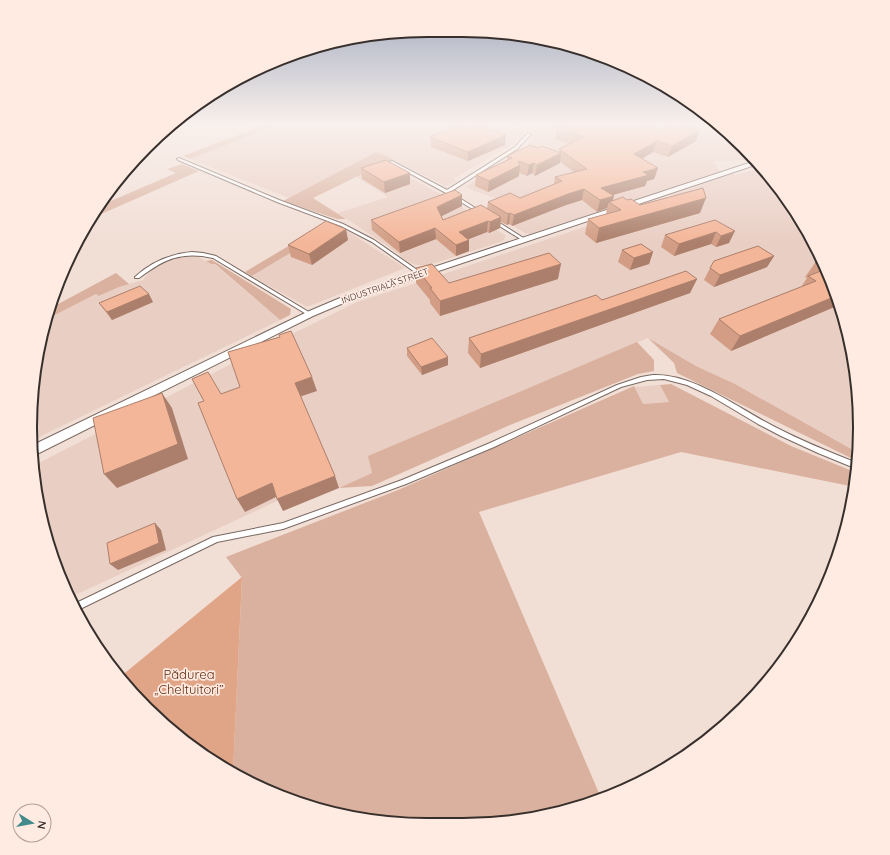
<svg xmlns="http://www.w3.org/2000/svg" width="890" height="855" viewBox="0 0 890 855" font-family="Quicksand,sans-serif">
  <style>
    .built { fill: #e9cec3 }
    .green { fill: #dab19e }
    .forest { fill: #e0a487 }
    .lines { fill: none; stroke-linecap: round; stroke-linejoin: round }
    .service-casing { stroke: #796861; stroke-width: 2 }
    .minor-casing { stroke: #796861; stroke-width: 2 }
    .service { fill: #fff; fill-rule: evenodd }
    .minor { fill: #fff; fill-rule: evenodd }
    .wall { fill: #d29d84 }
    .shaded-wall { fill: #ab7f6b }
    .building { fill: #f4b699; stroke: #ab7f6b }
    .labels { text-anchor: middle; stroke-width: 3.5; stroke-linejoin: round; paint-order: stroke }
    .far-street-label { font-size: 9px; fill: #372f2c; stroke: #ffebe2 }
    .near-park-label { font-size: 13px; fill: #5f2909; stroke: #ffebe2 }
    .rim { fill: none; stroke: #372f2c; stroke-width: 2 }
  </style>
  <rect width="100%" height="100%" fill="#f1ded5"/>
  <g class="built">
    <path d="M282,123h223l17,8 3,3 -15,12 -57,33 4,2 -11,5 -70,-34 -87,46 -99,-39z"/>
    <path d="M513,123h204l7,6 23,23v4l3,4 -37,1 7,10 -189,63 -6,-1 -35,-21 17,-10 -38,-13 -2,-3 60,-40 8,-15 -8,-1z"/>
    <path d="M384,164l62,33 60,39 -3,5 -74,24h-13l-8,-3 -19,-15 -51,-34 50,-16 -32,-20z"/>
    <path d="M762,168l16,17 41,66 27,73 13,77 -1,51 -123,-68 -39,-18 -48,-28 -279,118 3,17 -33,15 -56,23 -4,-11 -208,97 -27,-66 -11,-65 200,-103 124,-61 75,-24 238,-80 1,-3 61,-21 3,1z"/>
    <path d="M335,226h4l66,42 -98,39 -55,-31z"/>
    <path d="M197,256l14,8h3l66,56 -243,118 -5,-9 1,-54 14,-56 49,-25 4,2 19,-9 24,-7 8,-10 11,-7 17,-6z"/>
    <path d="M660,385l9,17 -26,2 -9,-17z"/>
  </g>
  <g class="green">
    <path d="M270,123h12l-92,36 -7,-3z"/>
    <path d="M376,152l17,7 -80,39 33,21h-9l-54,-18z"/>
    <path d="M182,164l17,7 -109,48 9,-13 77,-33 -9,-4z"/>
    <path d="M327,223l8,3 -83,50 -7,-4z"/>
    <path d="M212,260l79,49 -1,6 -10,5 -65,-56h-4l-5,-3z"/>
    <path d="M116,273l13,11 -10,3 -20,9 -3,-2 -49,25 2,-10z"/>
    <path d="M648,338l48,28 39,18 122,68v9l-180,-88 -3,-10z"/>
    <path d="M637,342l17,18v11l-16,3 -128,51 -138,61 -33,2 33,-15 -4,-17z"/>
    <path d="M671,384l120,62 66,27 -2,14 -174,-35 -202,60 122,286 -35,13 -77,13h-88l-77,-13 -73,-27 -18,-12 9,-194 -16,-21 172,-67 236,-104 9,18 26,-2 -9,-17z"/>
  </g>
  <path class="forest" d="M242,577l-9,195 -48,-29 -56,-54 -9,-12z"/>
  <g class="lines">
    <defs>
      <g id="service">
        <path d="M528,133l3,1 -14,15 -67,43 30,19v2h-1l-33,-20 -57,-31 3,-1 55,29 68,-43z"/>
        <path d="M179,158l100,42 64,24 31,16 49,34v1h-4l-47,-33 -31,-16 -64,-24 -99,-42 -1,-1z"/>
        <path d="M493,220h2l30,19 -3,1 -29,-18z"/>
        <path d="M192,252l11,1 13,3 96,58v1h-4l-95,-57c-32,-7 -49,1 -74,20h-4v-1c16,-15 36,-23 57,-25z"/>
        <path d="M653,375c40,-2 85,33 120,51 27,14 56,26 84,37v6l-39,-16 -37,-17 -23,-12 -47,-28 -24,-11 -23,-6 -17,1 -26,7 -127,60 -88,37 -123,45 -66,13 -139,68h-1l-3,-6 139,-67 70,-14 119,-43 88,-37 127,-58 24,-8z"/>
      </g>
      <path id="minor" d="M755,161l3,3 -412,138 -33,14 -282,141v-11l276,-134 33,-14z"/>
    </defs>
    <use href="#service" class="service-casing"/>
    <use href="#minor" class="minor-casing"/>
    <use href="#service" class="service"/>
    <use href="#minor" class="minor"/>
  </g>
  <g class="wall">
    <path d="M557,128l139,13 -28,16 -15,-5 -11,7 16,9 -4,11 -7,2 -2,5 -32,9 -1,6 15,-1 13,5 60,8 -104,30 -11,-9 3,-15 18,-5 1,-6 -10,4 -15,-12 -16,5 -54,21 -3,-2 -2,1 -6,-3 -1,6 -11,5 -2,-1 -19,7 1,12 -13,5 -20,-17 -36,14 -28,-23 -1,-10 91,-14 -21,10 2,4 44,-11 1,-7 32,-4 34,-14 1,-7 19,-5 -14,-10v1l-25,13 -3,-3 -5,3 -8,-3v3l-31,16 -13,-6 1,-11 31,-15v-4l30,-8 22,4v-3l11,-5 -15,-5z"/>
    <path d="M430,137l75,8 -37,16 -37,-14z"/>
    <path d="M361,168l49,16 -25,9 -23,-14z"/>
    <path d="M767,174l11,11 13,21h-5l-10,-13 2,-4 -12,-12z"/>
    <path d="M715,220l14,23 -13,4 -5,-3 -37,12 -13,-9 4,-12z"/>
    <path d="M348,240l-36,25 -21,-8 -3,-12z"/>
    <path d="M622,250l31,2 -4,12 -19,6 -12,-8z"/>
    <path d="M774,256l-7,11 -53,20 -10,-7 6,-12z"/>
    <path d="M821,258l18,47 -108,46 -21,-17 9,-15 82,-32 6,-9 -2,-1 10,-14z"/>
    <path d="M416,268l33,15 109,-4 -118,37 -10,-13v-3l-14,-17z"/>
    <path d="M697,279l-7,14 -210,75 -12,-15 1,-15 133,-38z"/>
    <path d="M153,302l-41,18 -7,-9 -6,-8z"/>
    <path d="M407,348l41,17 -26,10 -15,-19z"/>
  </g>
  <g class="shaded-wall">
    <path d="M700,130l-4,11 -28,16 4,-11z"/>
    <path d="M506,135l-1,10 -37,16v-9z"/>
    <path d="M657,141l-4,11 -22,13 3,-11z"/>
    <path d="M561,153l-1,10 -25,13 2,-11z"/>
    <path d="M534,163l-2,10 -5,3 2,-11z"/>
    <path d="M520,165l-1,11 -31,16 1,-11z"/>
    <path d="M658,168l-4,11 -7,2 -2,5 -47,13 3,-11 42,-16z"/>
    <path d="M410,173v11l-25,9 -1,-11z"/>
    <path d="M584,189l-2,11 -16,5 -54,21 2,-11 54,-21z"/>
    <path d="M462,195v11l-24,12 -1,-11z"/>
    <path d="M614,196l-2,8 -3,-2 -2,6 -10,4 3,-12z"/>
    <path d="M706,198l-6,15 -104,30 3,-15z"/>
    <path d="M510,213l-1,11 -2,1 1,-11z"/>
    <path d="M501,217l-1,11 -11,5 1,-11z"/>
    <path d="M488,221l-1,11 -28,11v-11z"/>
    <path d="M435,228l1,11 -36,14 -1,-11z"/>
    <path d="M346,229l2,11 -36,25 -3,-11z"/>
    <path d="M735,231l-6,12 -13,4 5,-11z"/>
    <path d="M716,232l-5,12 -37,12 5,-12z"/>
    <path d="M469,240v11l-13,5v-11z"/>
    <path d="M653,252l-4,12 -19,6 4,-12z"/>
    <path d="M774,256l-7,11 -53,20 6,-12z"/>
    <path d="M561,264l-3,15 -118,37v-15z"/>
    <path d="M697,279l-7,14 -210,75 1,-14z"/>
    <path d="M149,294l4,8 -41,18 -5,-8z"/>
    <path d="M836,296l3,9 -108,46 9,-15z"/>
    <path d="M448,357v8l-26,10 -1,-8z"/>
    <path d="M312,377l5,14 -18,6 -4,-14z"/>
    <path d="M162,393l10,15 16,51 -71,29 -13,-14z"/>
    <path d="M335,476l4,12 -56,23 -6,-12z"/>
    <path d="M272,483l6,13 -33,16 -8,-13z"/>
    <path d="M155,523l6,7 5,20 -48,20 -8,-6z"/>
  </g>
  <g class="building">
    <path d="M464,123h8l34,12 -38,17 -38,-15z"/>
    <path d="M568,123h72l22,7 13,-7 25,7 -28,16 -15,-5 -23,13 24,14 -15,4 6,3 -48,13 13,8 -14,4 -16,-11 -16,5 -54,21 -4,-2 -2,1 -20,-12 22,-9 10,5 42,-17 -7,-4 32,-8 -28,-20 25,-12 -27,-9z"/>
    <path d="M530,145l7,3 5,-2 19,7 -24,12 -3,-2 -5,2 -11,-4 2,4 -31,16 -13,-6 36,-17 -5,-2z"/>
    <path d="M386,160l24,13 -26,9 -23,-14z"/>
    <path d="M703,188l3,10 -107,30 -11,-9 33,-9 -12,-8 14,-5 4,3 4,-1 9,6z"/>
    <path d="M455,190l7,5 -25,12 6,13 38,-15 20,12 -11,5 -2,-1 -29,11 10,8 -13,5 -21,-17 -36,14 -28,-22z"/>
    <path d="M715,220l20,11 -14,5 -5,-4 -37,12 -14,-9z"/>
    <path d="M326,221l20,8 -37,25 -21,-9z"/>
    <path d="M641,244l12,8 -19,6 -12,-8z"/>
    <path d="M758,246l16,10 -54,19 -10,-7 4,-7z"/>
    <path d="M549,253l12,11 -121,37 -10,-13h2l-16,-20 16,-4 17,19z"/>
    <path d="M821,258l4,9 -10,-4z"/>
    <path d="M826,269l10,27 -96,40 -21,-17 97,-38 -8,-5z"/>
    <path d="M686,271l11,8 -216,75 -12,-16 127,-43 6,5z"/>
    <path d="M140,286l9,8 -42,18 -8,-9z"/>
    <path d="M291,331l21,46 -17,6 40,93 -58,23 -5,-16 -35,16 -39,-96 6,-2 -12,-22 16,-7 13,22 19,-7 -12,-35 52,-15 -1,-2z"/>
    <path d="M432,338l16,19 -27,10 -14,-19z"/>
    <path d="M162,393l16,51 -74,30 -11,-56z"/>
    <path d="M155,523l4,20 -49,21 -3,-21z"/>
  </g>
  <linearGradient id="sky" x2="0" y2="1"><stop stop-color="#a1aabe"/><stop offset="0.51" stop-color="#f9f0ec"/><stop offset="1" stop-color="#f9f0ec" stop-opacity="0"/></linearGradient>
  <rect width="890" height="243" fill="url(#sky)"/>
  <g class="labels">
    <g class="far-street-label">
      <text transform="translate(385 286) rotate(-19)" y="3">INDUSTRIALĂ STREET</text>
    </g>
    <g class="near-park-label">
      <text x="189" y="679">Pădurea<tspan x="189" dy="15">„Cheltuitori”</tspan></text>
    </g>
  </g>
  <path d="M0 0H890V855H0ZM427 37H463A390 390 0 0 1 853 427V428A390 390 0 0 1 463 818H427A390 390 0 0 1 37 428V427A390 390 0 0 1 427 37Z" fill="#ffebe2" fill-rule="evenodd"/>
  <path class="rim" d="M427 37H463A390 390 0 0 1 853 427V428A390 390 0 0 1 463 818H427A390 390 0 0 1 37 428V427A390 390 0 0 1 427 37Z"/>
  <g transform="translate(32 823) rotate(101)"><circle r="19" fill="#ffebe2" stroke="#afa099"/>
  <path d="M0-3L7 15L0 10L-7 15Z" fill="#428a8b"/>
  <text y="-6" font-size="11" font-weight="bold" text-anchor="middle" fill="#372f2c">N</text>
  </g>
</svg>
